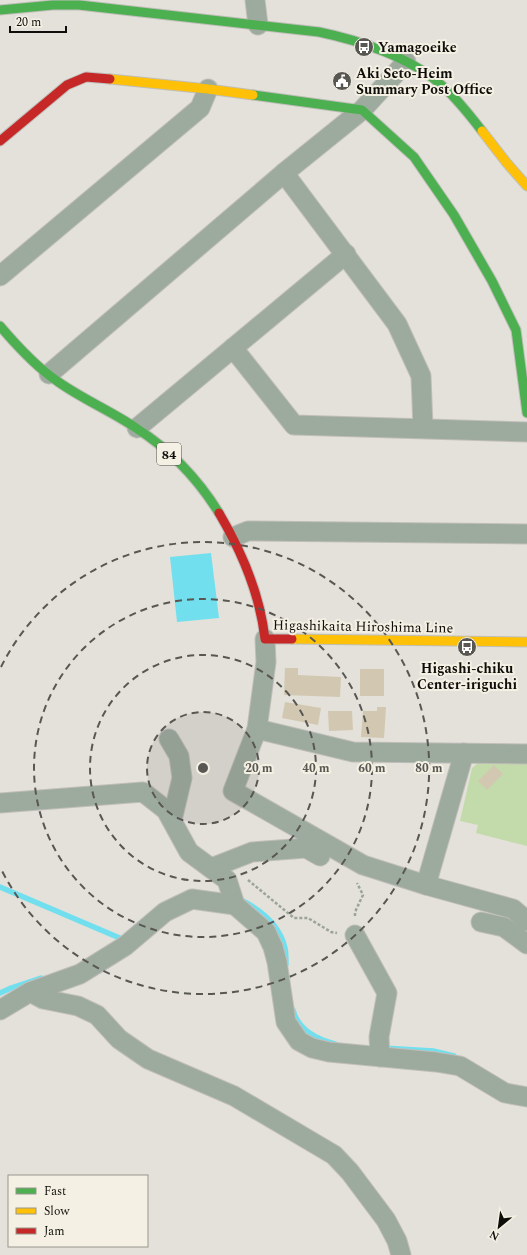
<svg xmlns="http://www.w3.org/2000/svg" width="527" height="1255" viewBox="0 0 527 1255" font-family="Spectral,serif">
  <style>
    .green { fill: #c3dbaa }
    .water { fill: #72dfee }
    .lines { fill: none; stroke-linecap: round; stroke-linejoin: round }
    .stream { stroke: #72dfee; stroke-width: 5.5 }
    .building { fill: #d2c7b1 }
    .street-casing { stroke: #c0beb9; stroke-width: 21 }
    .fast-casing { stroke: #c0beb9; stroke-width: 11 }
    .slow-casing { stroke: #c0beb9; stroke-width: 11 }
    .jam-casing { stroke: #c0beb9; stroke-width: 11 }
    .path { stroke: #9ca49a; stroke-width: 2.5; stroke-dasharray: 3 2; stroke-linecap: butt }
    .street { stroke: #9daa9e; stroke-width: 19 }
    .fast { stroke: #4caf50; stroke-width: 9 }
    .slow { stroke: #ffc107; stroke-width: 9 }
    .jam { stroke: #c62828; stroke-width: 9 }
    .ring { fill: none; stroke: #595752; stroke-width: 2; stroke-dasharray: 7 5 }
    .labels { text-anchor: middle; stroke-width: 4; stroke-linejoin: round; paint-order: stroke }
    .shield { fill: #f4f1e4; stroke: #54514b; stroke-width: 1 }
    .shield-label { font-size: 13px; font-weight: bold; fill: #0f0d09 }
    .poi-label { font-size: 14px; font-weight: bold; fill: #0f0d09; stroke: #f4f1e4; text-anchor: start }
    .street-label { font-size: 14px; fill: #0f0d09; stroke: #f4f1e4 }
    .centre { fill: #595752; stroke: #f4f1e4; stroke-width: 2 }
    .ring-label { font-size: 12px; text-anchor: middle; font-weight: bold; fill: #595752; stroke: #f4f1e4; stroke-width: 4; stroke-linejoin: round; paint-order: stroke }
  </style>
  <rect width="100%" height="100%" fill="#e3e1da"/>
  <path class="green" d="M478,763l49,1v82l-51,-13 2,-8 -18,-4 12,-53z"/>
  <path class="water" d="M211,553l8,65 -42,4 -7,-65z"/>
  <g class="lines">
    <g class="stream">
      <path d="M0,887l122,52"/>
      <path d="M243,901c19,10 37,25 42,47 1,5 1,11 1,16"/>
      <path d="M0,993l11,-5 30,-10"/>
      <path d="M293,1010c5,20 23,29 42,34"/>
      <path d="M383,1048l50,3 21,5"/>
    </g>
  </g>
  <g class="building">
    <path d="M285,668h13v7l43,2 -1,20 -56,-2z"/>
    <rect x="360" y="669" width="24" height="27"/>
    <path d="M285,702l36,6 -3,17 -36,-7z"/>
    <path d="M377,707h9l-2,31 -23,-1 2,-26h14z"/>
    <path d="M328,711h24l1,19 -24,1z"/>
    <path d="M494,765l9,9 -16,16 -9,-9z"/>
  </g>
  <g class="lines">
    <defs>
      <g id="street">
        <path d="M255,0l3,25"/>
        <path d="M284,173l113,151 24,52 2,52"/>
        <path d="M0,276l200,-168 8,-19"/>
        <path d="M233,348l61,77 233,7"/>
        <path d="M49,374l235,-201 78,-63 44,-48"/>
        <path d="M137,428l209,-174"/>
        <path d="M233,537l15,-6 279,3"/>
        <path d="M265,639l1,23 -9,67 -24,62 130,74 63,20 87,24 14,12"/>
        <path d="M257,729l96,23 174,2"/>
        <path d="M169,739l10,17 3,22 -10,42"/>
        <path d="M0,803l143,-11 23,18 23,42 38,28 8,25 31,27 7,15 4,15 9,60 13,19 13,7 17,4 107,10 24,4 45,27 22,4"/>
        <path d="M211,868l41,-16 54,-4 14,8"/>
        <path d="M426,885l38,-132"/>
        <path d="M481,922l23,5 23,17"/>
        <path d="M355,935l32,58 -8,44 1,20"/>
        <path d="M30,992l13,7 35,7 19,9 22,24 29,20 86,37 100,59 16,17 36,48 11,21 4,14"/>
        <path d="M0,1010l30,-18 50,-18 45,-28 40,-34 27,-13 43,6"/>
      </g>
      <g id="fast">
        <path d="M0,10l53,-5h26l240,27c39,8 90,25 120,51 16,13 30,31 43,48"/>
        <path d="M253,95l109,15 52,47 40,58 38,66 24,49 11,83"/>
        <path d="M0,326c17,20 35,40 57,55 25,18 54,30 79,47 33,21 62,51 83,85"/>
      </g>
      <g id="slow">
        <path d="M110,79l98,10 45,6"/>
        <path d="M482,131l24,31 21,24"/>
        <path d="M292,639l235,3"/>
      </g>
      <g id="jam">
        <path d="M0,141l67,-56 19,-8 24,2"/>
        <path d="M219,513c23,39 41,81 46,126h27"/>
      </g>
    </defs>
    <use href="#street" class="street-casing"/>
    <use href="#fast" class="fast-casing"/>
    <use href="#slow" class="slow-casing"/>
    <use href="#jam" class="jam-casing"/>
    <g class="path">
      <path d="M248,880l46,38h14l23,14 6,1"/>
      <path d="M355,916v-4l8,-17 -6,-12"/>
    </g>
    <use href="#street" class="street"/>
    <use href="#fast" class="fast"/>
    <use href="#slow" class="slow"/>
    <use href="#jam" class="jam"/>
  </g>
  <circle cx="203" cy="768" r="56" fill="#595752" fill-opacity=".12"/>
  <g class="ring">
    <circle cx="203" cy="768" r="56"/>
    <circle cx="203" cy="768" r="113"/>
    <circle cx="203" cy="768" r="169"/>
    <path d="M1 667A226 226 0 1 1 1 869"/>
  </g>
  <defs>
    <symbol id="bus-disc" viewBox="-11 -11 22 22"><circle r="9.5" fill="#595752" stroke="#f4f1e4"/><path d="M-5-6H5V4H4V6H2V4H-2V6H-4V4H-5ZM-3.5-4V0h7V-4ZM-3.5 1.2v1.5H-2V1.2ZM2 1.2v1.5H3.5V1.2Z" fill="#fff"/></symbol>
    <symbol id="civic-disc" viewBox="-11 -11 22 22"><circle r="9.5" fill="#595752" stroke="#f4f1e4"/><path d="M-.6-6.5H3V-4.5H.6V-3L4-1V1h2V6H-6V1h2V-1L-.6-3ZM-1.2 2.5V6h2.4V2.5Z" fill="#fff"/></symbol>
  </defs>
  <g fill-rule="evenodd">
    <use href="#bus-disc" x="353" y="36" width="22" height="22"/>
    <use href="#civic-disc" x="331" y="70" width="22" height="22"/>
    <use href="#bus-disc" x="456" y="636" width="22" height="22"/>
  </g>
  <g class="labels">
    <rect class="shield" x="157" y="443" width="24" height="22" rx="3"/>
    <g class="shield-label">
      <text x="169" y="459">84</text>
    </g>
    <g class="poi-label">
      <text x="378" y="52">Yamagoeike</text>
      <text x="356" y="78">Aki Seto-Heim<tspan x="356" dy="16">Summary Post Office</tspan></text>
      <text x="467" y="673" text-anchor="middle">Higashi-chiku<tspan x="467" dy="16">Center-iriguchi</tspan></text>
    </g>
    <g class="street-label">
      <text transform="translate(363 626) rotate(1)" y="5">Higashikaita Hiroshima Line</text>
    </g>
  </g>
  <circle cx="203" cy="768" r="6" class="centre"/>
  <g class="ring-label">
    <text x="259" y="772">20 m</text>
    <text x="316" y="772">40 m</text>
    <text x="372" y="772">60 m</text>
    <text x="429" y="772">80 m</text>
  </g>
  <rect x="8" y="1175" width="140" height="72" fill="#f4f1e4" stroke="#98968c"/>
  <rect x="16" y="1188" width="20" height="6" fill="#4caf50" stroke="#98968c"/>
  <text x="44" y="1195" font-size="12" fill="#0f0d09">Fast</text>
  <rect x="16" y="1208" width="20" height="6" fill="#ffc107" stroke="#98968c"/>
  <text x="44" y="1215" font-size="12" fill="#0f0d09">Slow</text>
  <rect x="16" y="1228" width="20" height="6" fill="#c62828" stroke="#98968c"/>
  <text x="44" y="1235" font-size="12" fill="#0f0d09">Jam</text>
  <g transform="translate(499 1227) rotate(209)" stroke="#f4f1e4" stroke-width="3" paint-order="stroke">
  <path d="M0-3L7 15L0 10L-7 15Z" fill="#0f0d09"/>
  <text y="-6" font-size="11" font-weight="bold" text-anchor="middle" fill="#0f0d09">N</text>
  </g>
  <path d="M10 26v6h56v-6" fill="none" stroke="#0f0d09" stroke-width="2"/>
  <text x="16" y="26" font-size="12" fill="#0f0d09" stroke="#f4f1e4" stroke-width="3" paint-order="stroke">20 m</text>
</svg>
